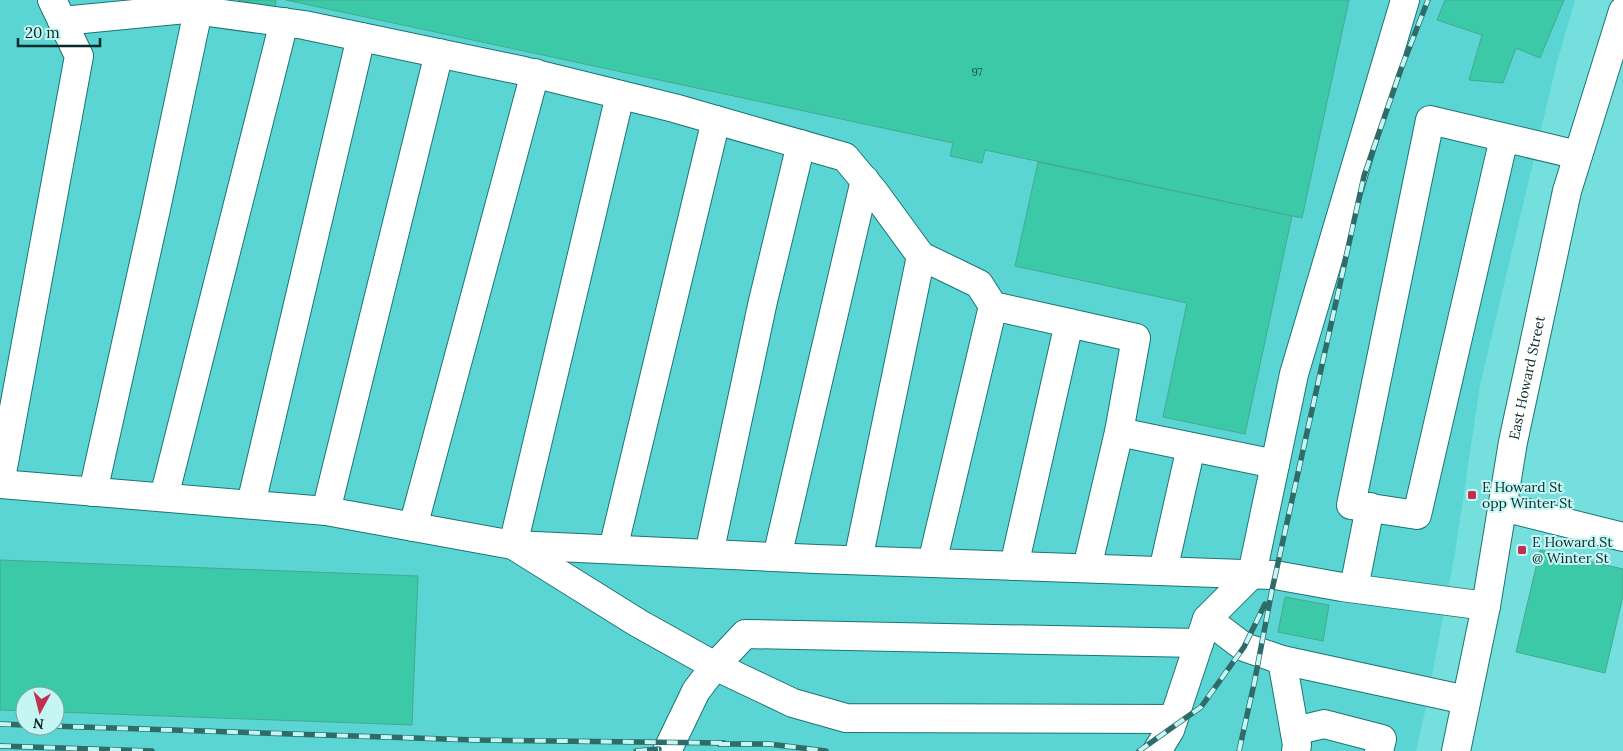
<svg xmlns="http://www.w3.org/2000/svg" width="1623" height="751" viewBox="0 0 1623 751" font-family="Lora,serif">
  <style>
    .built { fill: #5ad5d3; fill-rule: evenodd }
    .building { fill: #3bc9a7; stroke: #47a990 }
    .lines { fill: none; stroke-linecap: round; stroke-linejoin: round }
    .minor-casing { stroke: #1b7573; stroke-width: 30 }
    .major-casing { stroke: #1b7573; stroke-width: 30 }
    .minor { stroke: #fff; stroke-width: 28 }
    .major { stroke: #fff; stroke-width: 28 }
    .rail-casing { stroke: #2e6c6a; stroke-width: 5.5 }
    .rail { stroke: #c5f6f4; stroke-width: 4; stroke-dasharray: 11; stroke-linecap: butt }
    .poi-dot { fill: #c13050; stroke: #c5f6f4; stroke-width: 2 }
    .labels { text-anchor: middle; stroke-width: 4; stroke-linejoin: round; paint-order: stroke }
    .number-label { font-size: 11px; fill: #135249 }
    .street-label { font-size: 14px; fill: #062b2a; stroke: #c5f6f4 }
    .poi-label { font-size: 14px; fill: #062b2a; stroke: #c5f6f4; text-anchor: start }
  </style>
  <rect width="100%" height="100%" fill="#74dfdd"/>
  <path class="built" d="M0,0h1575l-18,62 -77,323 -25,168 -29,154 -10,44h-1416zM25,696h30v30h-30z"/>
  <g class="building">
    <path d="M238,0h38l-1,8z"/>
    <path d="M286,0h1063l-47,218 -317,-68 -3,13 -32,-7 3,-13z"/>
    <path d="M1445,0h119l-24,58 -24,-10 -13,35 -34,-3 13,-45 -45,-15z"/>
    <path d="M1038,162l254,54 -47,218 -82,-17 24,-114 -172,-37z"/>
    <path d="M1540,550l83,19v27l-18,77 -89,-21z"/>
    <path d="M0,560l418,16 -6,149 -357,-13v-16h-30v15l-25,-1z"/>
    <path d="M1285,597l44,8 -6,36 -45,-9z"/>
  </g>
  <g class="lines">
    <defs>
      <g id="minor">
        <path d="M52,0l27,56 -79,428 326,27 187,34 303,14 459,16 67,12 144,19"/>
        <path d="M62,21l124,-12 118,16 220,46 150,37 171,49 30,36 46,63 58,28 14,22 143,32 -17,94 156,32"/>
        <path d="M620,95l-107,450 125,78 77,43 78,37 53,15 327,1"/>
        <path d="M1504,138l-87,377 -66,-10 79,-385 148,35"/>
        <path d="M93,492l63,-283 42,-198"/>
        <path d="M164,497l120,-475"/>
        <path d="M251,504l110,-467"/>
        <path d="M1503,507l120,30"/>
        <path d="M326,511l113,-458"/>
        <path d="M413,527l122,-454"/>
        <path d="M613,549l103,-429"/>
        <path d="M709,554l54,-253 38,-157"/>
        <path d="M777,557l88,-377"/>
        <path d="M858,560l63,-304"/>
        <path d="M932,563l61,-257"/>
        <path d="M1014,566l55,-243"/>
        <path d="M1087,568l32,-136"/>
        <path d="M1163,571l28,-124"/>
        <path d="M1354,588l16,-81"/>
        <path d="M1207,619l37,28 38,13 184,40"/>
        <path d="M1282,660l15,85 -1,6"/>
        <path d="M1295,731l29,-7 58,15 -3,12"/>
        <path d="M667,751l29,-60 19,-25 30,-32 454,9"/>
        <path d="M1157,751l13,-21 37,-111 45,-45 42,-200 111,-374"/>
      </g>
      <g id="major">
        <path id="s1" d="M1456,751l30,-145 27,-164 54,-251 56,-180"/>
      </g>
    </defs>
    <use href="#minor" class="minor-casing"/>
    <use href="#major" class="major-casing"/>
    <use href="#minor" class="minor"/>
    <use href="#major" class="major"/>
    <defs>
      <g id="rail">
        <path d="M0,724l25,1"/>
        <path d="M51,726l424,14 249,3"/>
        <path d="M719,744h50l57,7"/>
        <path d="M0,746l152,5"/>
        <path d="M636,751l23,-2"/>
        <path d="M1139,751l62,-44 43,-60 21,-43"/>
        <path d="M1239,751l15,-67 18,-94 92,-414 37,-107 27,-69"/>
      </g>
    </defs>
    <use href="#rail" class="rail-casing"/>
    <use href="#rail" class="rail"/>
  </g>
  <g class="poi-dot">
    <rect x="1467" y="490" width="10" height="10" rx="2.5"/>
    <rect x="1517" y="545" width="10" height="10" rx="2.5"/>
  </g>
  <g class="labels">
    <g class="number-label">
      <text x="977" y="76">97</text>
    </g>
    <g class="street-label">
      <text dy="5" stroke="none"><textPath href="#s1" startOffset="380">East Howard Street</textPath></text>
    </g>
    <g class="poi-label">
      <text x="1482" y="492">E Howard St<tspan x="1482" dy="16">opp Winter St</tspan></text>
      <text x="1532" y="547">E Howard St<tspan x="1532" dy="16">@ Winter St</tspan></text>
    </g>
  </g>
  <g transform="translate(40 711) rotate(187)"><circle r="24" fill="#c5f6f4" stroke="#79a5a3"/>
  <path d="M0-4L9 19L0 12L-9 19Z" fill="#c13050"/>
  <text y="-8" font-size="14" font-weight="bold" text-anchor="middle" fill="#062b2a">N</text>
  </g>
  <path d="M18 38v8h82v-8" fill="none" stroke="#062b2a" stroke-width="2.5"/>
  <text x="25" y="38" font-size="15" fill="#062b2a" stroke="#c5f6f4" stroke-width="4" paint-order="stroke">20 m</text>
</svg>
